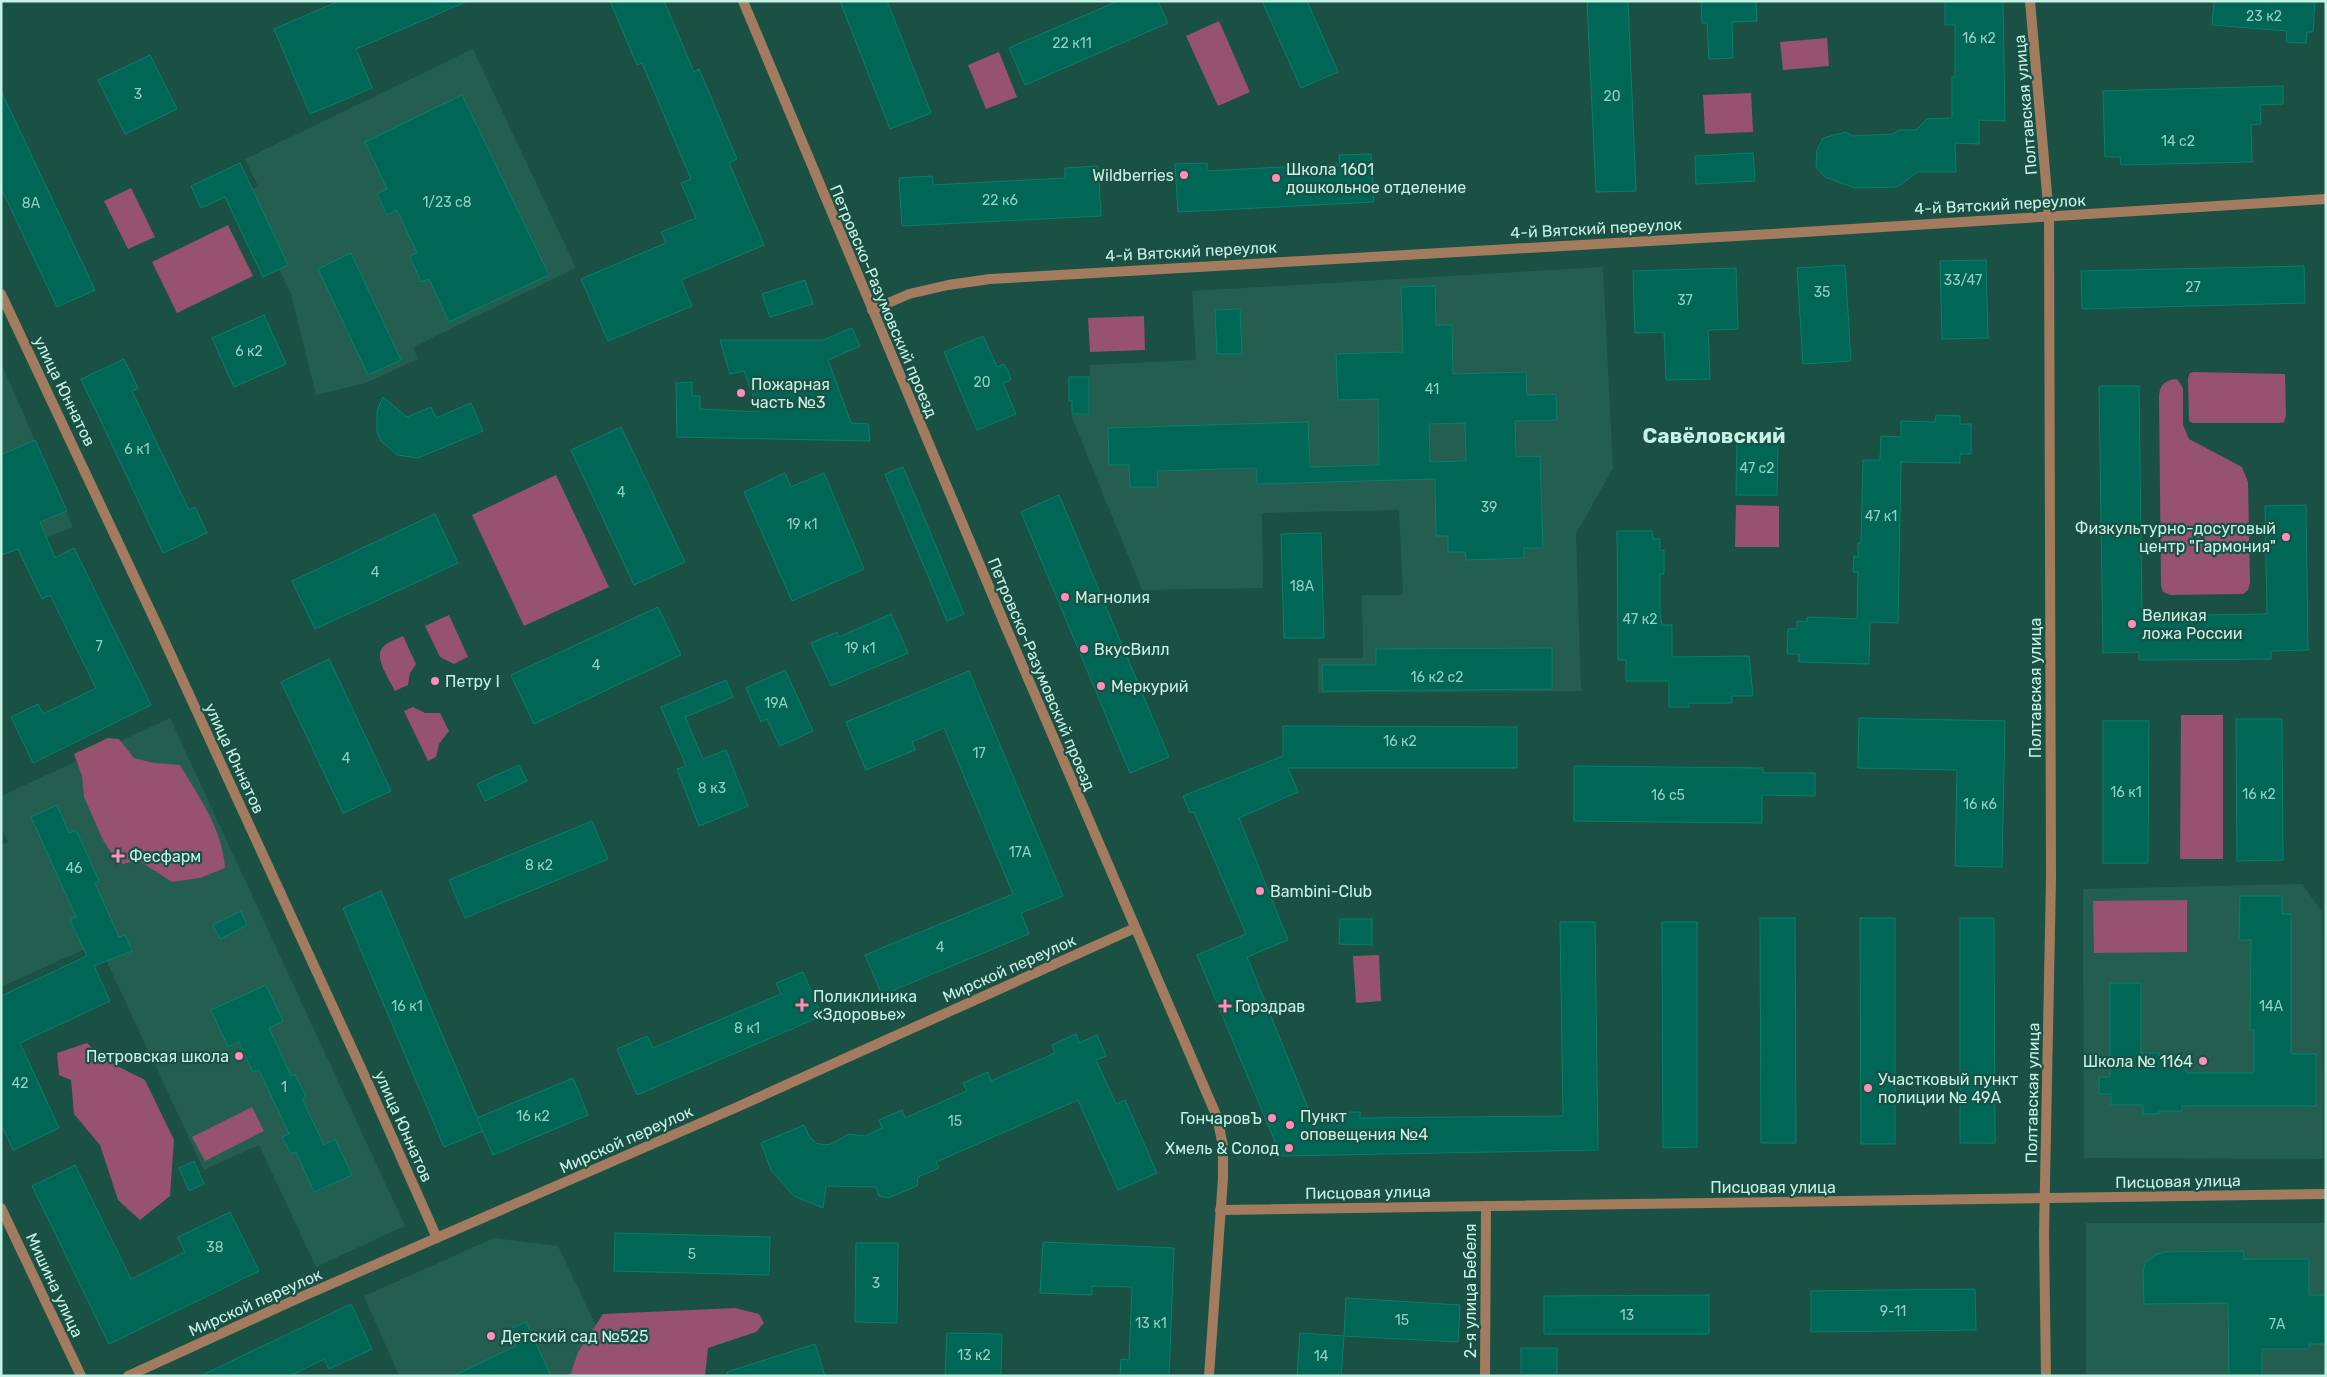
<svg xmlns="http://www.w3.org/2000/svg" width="2327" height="1377" viewBox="0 0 2327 1377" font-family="Rubik,sans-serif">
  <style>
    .built { fill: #235e51 }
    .green { fill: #97526d }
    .building { fill: #065; stroke: #09806b; fill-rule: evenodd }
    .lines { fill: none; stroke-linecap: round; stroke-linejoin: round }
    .minor { stroke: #a37b5f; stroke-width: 10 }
    .tertiary { stroke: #a37b5f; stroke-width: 10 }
    .poi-dot { fill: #ff8eba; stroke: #1b5044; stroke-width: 2 }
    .labels { text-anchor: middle; stroke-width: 4.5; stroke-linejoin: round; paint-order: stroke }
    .number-label { font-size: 14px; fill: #94cfc1 }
    .street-label { font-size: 16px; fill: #c5f2e5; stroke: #1b5044 }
    .poi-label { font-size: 16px; fill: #c5f2e5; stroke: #1b5044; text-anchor: start }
    .district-label { font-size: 21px; font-weight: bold; fill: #c5f2e5; stroke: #1b5044 }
  </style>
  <rect width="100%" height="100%" fill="#1b5044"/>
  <g class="built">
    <path d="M473,49l103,219 -163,79 5,12 -52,24 -50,12 -25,-101 -49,-100 16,-8 -13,-27z"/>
    <path d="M1603,267l10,201 -37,66 5,157 -263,2v-35h45l-1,-63h41l-4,-85 -137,3 1,75 -121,2 -71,-175 19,-1v-49l106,-5 -4,-69z"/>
    <path d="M1,363l72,164 -72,28z"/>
    <path d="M170,718l235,508 -89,41 -57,-122 -55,25 -106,-227 -97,44v-142l7,-3 -7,-16v-30z"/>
    <path d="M2302,884l20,28 1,247 -239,-1 -1,-269z"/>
    <rect x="2086" y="1223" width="240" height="153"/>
    <path d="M494,1238l64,8 62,130h-221l-35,-80z"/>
  </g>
  <g class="green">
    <path d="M1219,21l31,71 -32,14 -32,-70z"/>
    <path d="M1827,38l2,28 -46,4 -3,-28z"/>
    <path d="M999,52l18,45 -31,12 -18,-44z"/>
    <path d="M1751,93l2,39 -48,2 -2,-39z"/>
    <path d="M131,188l24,49 -27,12 -24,-48z"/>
    <path d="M228,225l25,51 -76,37 -25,-51z"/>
    <path d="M1144,316l1,34 -55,2 -2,-34z"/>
    <path d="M2194,372l91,2 1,42 -2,6 -5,1h-86l-4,-2 -1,-43 2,-5z"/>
    <path d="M2177,379l6,9v37l6,14 53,28 6,15 2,100 -2,8 -5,4 -73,1 -7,-3 -2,-6 -2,-190c1,-12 6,-16 18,-17z"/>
    <path d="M556,475l53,112 -85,39 -52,-111z"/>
    <path d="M1736,505l43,1v41h-44z"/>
    <path d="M449,615l19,42 -14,7 -14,-7 -15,-31z"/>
    <path d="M403,636l13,28 -6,9 -2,12 -13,6c-5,-11 -23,-35 -11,-45 5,-5 13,-7 19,-10z"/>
    <path d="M413,707l12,6h15l9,18 -10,13 -3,13 -8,4 -24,-50z"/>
    <path d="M2181,715h42v144h-43z"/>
    <path d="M108,738l11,1 15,19 20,5 26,2c19,32 43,65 45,103l-25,10 -28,4 -34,-22 -19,5 -16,-25 -19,-43 -2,-21 -8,-22z"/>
    <path d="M2187,900v52l-93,1 -1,-52z"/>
    <path d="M1379,955l2,46 -25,2 -3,-47z"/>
    <path d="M87,1043l16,16 42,21 29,60 -4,56 -30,24 -22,-20 -18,-55 -26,-31 -3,-34 -12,-5 -2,-22z"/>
    <path d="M252,1107l12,24 -59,30 -13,-24z"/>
    <path d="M735,1308l24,6 5,9 -8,9 -48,16 -3,28h-140l6,-3 7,-21 25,-38z"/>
  </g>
  <g class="building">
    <path d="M339,1h129l-112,48 16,39 -62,26 -36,-85z"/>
    <path d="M610,1h54l30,71 5,-3 38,90 -8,4 35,82 -83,35 11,26 -84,35 -27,-62 85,-36 -5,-11 35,-14 -15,-35 10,-4 -49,-116 -5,2z"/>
    <path d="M840,1h47l44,112 -41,16z"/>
    <path d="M1118,1h40l10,22 -143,62 -16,-37z"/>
    <path d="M1262,1h45l31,71 -37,16z"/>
    <path d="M1587,1h41l8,190 -40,1z"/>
    <path d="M1701,1h55l1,20 -25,1 1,36 -24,1 -2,-36h-5z"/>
    <path d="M1945,1h58l2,120 -26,-1v24l-24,-1 1,29h-38l-21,15 -42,1 -30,-11 -9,-10 1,-17 6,-12 23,-6 6,4 41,-2 6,-4h17l11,-11 25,-1v-41h3v-52h-10z"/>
    <path d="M2214,1h101l-2,31h-6l-1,11 -20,-1 1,-11 -75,-6z"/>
    <path d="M150,55l27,54 -52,25 -27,-54z"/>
    <path d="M2283,86v18l-23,1 1,19 -10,1 1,37 -131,3 -1,-8h-15l-2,-66z"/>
    <path d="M1,91l94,199 -38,17 -56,-119z"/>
    <path d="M462,95l87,180 -100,47 -20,-43 -8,3 -11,-26 7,-3 -20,-43 -10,5 -10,-21 10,-5 -22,-47z"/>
    <path d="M1753,153l2,28 -59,3 -1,-28z"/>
    <path d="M1371,154l3,48 -196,10 -3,-48 32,-1v8l133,-7 -1,-9z"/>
    <path d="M240,163l48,102 -25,12 -38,-80 -24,11 -10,-22z"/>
    <path d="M1098,166l3,50 -199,10 -3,-48 33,-2 1,9 132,-7v-10z"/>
    <path d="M351,253l50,107 -33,15 -50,-106z"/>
    <path d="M1986,260l2,78 -46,1 -2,-78z"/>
    <path d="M1845,265l6,96 -48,3 -6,-96z"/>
    <path d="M2304,266l1,37 -223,6 -1,-38z"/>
    <path d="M1736,268l2,61 -30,1 2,49 -44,1 -2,-48 -29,1 -2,-62z"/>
    <path d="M805,280l8,24 -43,13 -8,-23z"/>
    <path d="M1435,286l1,39h16l1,49 73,-2 1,23 29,-1 1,26 -42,1 1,36 24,-1 3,92h-19v10l-58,2 -1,-8h-17v-16h-12l-1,-57 -178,5 -1,-16 -99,3 1,16h-28l-1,-22h-20l-1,-37 200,-6 2,45 69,-2 -1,-66 -40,1 -2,-46 67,-2 -2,-65zM1465,423l1,38 -36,1 -1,-38z"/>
    <path d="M1240,309l2,45h-25l-2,-44z"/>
    <path d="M264,315l22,49 -52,23 -22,-49z"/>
    <path d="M852,328l8,18 -32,14 23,63 17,1 2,17 -193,-4 -1,-54 16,-1v14h8v13l59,3 -15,-41 -14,3 -10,-34h103z"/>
    <path d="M983,336l14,31 7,-3 4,7 3,9 -8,3 13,31 -39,16 -33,-78z"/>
    <path d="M124,359l14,29 -6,3 57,119 6,-3 12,26 -44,20 -82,-174z"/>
    <path d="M1069,377h20v37h-17v-13h-3z"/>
    <path d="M2099,386h40l3,230 125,-2 -2,-108 41,-1 2,145 -37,1v8l-116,1h-16v-8l-36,1z"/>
    <path d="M383,397l24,20 24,-10 5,11 35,-15 12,28 -65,27 -21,-3 -16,-14 -4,-9v-21z"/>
    <path d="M1936,415l24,1v8h11v30h-11v9l-59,-1 -3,161 -28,-1 -1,42 -70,-2v-8h-12l1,-25h9v-8l10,1v-5l50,2 1,-47h-5l1,-16 4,1v-14h3l2,-83h17l1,-24 20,1v-16l34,1z"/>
    <path d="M621,427l64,135 -51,23 -63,-135z"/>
    <path d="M35,440l32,71 -27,11 15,36 19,-10 77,157 -118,58 -22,-46 27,-13 5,10 53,-26 -46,-93 -8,4 -24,-50 -17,6v-100z"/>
    <path d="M1737,441l41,1 -1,53h-41z"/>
    <path d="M903,467l61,147 -17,7 -62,-147z"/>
    <path d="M785,473l6,14 33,-14 40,96 -72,32 -48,-109z"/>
    <path d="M1059,495l110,262 -39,16 -109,-261z"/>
    <path d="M435,514l23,49 -143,66 -23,-48z"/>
    <path d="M1617,531h35l1,8h7v12l4,-1v24h-4v40l2,11h10v32l77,-1 4,40h-21v7h-43v4h-20v-26h-43v-21h-8z"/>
    <path d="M1321,533l3,105h-40l-3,-104z"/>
    <path d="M658,607l23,48 -147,69 -23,-49z"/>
    <path d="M891,614l17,39 -77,33 -20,-43 26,-11 2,5z"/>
    <path d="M1552,648v41l-229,2 -1,-26h54v-16z"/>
    <path d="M329,659l62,132 -48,22 -62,-131z"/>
    <path d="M785,670l28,61 -33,15 -13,-27 -6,3 -15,-34z"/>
    <path d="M969,671l94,225 -42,17 8,21 -147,61 -17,-40 148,-61 -69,-166 -32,14 3,8 -49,20 -20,-48z"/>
    <path d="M726,680l7,17 -48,20 18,42 23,-9 22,56 -49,20 -22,-57 9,-3 -25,-59z"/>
    <path d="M1859,718l146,3 -3,146 -47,-1 2,-96 -99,-2z"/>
    <path d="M2236,719h46l1,141 -46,1z"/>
    <path d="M2103,721h46l-1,142h-45z"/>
    <path d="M1283,726l234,1v41h-229l10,24 -59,26 49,122 -41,17 63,156 50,-1v6l203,-2 -3,-194h35l3,228 -317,6 -84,-201 49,-21 -52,-122 -4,1 -7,-17 100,-40z"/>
    <path d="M519,765l8,16 -42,20 -8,-17z"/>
    <path d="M1574,766l189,2v5h52v23l-53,-1v28l-188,-2z"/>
    <path d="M57,805l12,28 7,-3 23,51 -4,2 24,54 6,-2 7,16 -38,15 16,35 -90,42 39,85 -46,22 -12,-26v-128l86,-40 -17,-36 6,-3 -45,-100z"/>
    <path d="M592,821l16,38 -143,59 -16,-38z"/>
    <path d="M381,891l102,240 -39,16 -101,-239z"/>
    <path d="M2240,896h42v18h9v140h25v52h-134v5h-23v3h-16v-9h-32v-11h-12v-17h11v-94h31v70h18v5h27v15h68v-43h-4l1,-90h-12z"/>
    <path d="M241,911l6,14 -27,14 -7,-14z"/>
    <path d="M1760,918h35l1,225h-35z"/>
    <path d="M1860,918h35v226h-34z"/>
    <path d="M1960,918h34l1,225h-35z"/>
    <path d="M1340,919h32v26l-33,-1z"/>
    <path d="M1662,922h35v225l-34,1z"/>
    <path d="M803,972l19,44 -185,79 -20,-46 30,-13 6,12 128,-54 -5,-11z"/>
    <path d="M266,985l17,36 -14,7 22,48 4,-2 11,23 -4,2 22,46 11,-6 17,36 -38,17 -18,-40 -5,2 -9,-17 7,-3 -30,-64 -6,2 -14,-30 -11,5 -17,-37z"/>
    <path d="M1076,1034l3,9 18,-8 9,21 -10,4 20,44 9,-4 32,73 -39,17 -40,-90 -142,62 3,6 -21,9 -1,9 -29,12 -9,-2 -3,-9 -50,-1 -3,22 -29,-12 -23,-26 -10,-27 43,-18 5,11 7,7 8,2 7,-1 18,-10 16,2 17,-8 -3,-8 23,-10 3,8 62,-27 -4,-8 25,-11 3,9 64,-28 -3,-8z"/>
    <path d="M573,1078l15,37 -95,40 -16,-37z"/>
    <path d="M194,1161l10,23 -15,7 -10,-23z"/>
    <path d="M75,1165l56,114 54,-27 -7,-15 52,-25 29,59 -150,73 -77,-158z"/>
    <path d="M615,1233l155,4 -1,38 -155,-4z"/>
    <path d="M1043,1242l131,6 -5,128h-49l1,-17 8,1 3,-73 -40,-1v9l-52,-2z"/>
    <path d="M856,1243h42l-1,80 -42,-1z"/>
    <path d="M2244,1251l-1,8h66v36h17v49h-17v5h-47v27h-33l-1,-73 -84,1 -1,-33 3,-9 9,-7 10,-3z"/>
    <path d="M1975,1289l1,41 -165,2v-41z"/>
    <path d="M1709,1295v39h-165v-38z"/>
    <path d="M1346,1298l114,7 -2,37 -114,-6z"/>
    <path d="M351,1304l21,45 -43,20 -5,-10 -34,17h-90z"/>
    <path d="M526,1322l25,54h-98l63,-30 -8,-16z"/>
    <path d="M947,1333l55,1 -1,42h-56z"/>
    <path d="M1300,1333l44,3 -3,40h-44z"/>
    <path d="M815,1344l10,32h-98v-4z"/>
    <rect x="1521" y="1348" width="36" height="28"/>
  </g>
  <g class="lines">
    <g class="minor">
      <path d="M2030,1l19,215 2,662 -7,356 2,142"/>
      <path d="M1,294l157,333 209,454 70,157"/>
      <path d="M872,310l37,-16 39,-9 42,-6 798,-46 538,-34"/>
      <path d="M1,1208l80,168"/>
      <path d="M1220,1210l1106,-16"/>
      <path d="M1485,1376l1,-170"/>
    </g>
    <g class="tertiary">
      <path d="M743,1l265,631 209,485 6,29v32l-14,198"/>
      <path d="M128,1376l164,-75 443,-193 400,-180"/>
    </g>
  </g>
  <g class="poi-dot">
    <circle cx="1184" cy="175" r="5"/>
    <circle cx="1276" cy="178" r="5"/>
    <circle cx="741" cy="393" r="5"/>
    <circle cx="2286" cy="537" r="5"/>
    <circle cx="1065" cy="597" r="5"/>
    <circle cx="2132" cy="624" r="5"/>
    <circle cx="1084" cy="649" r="5"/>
    <circle cx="435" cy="681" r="5"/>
    <circle cx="1101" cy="686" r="5"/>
    <path d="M115.5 848.5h5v5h5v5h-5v5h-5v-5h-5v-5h5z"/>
    <circle cx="1260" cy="891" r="5"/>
    <path d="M799.5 997.5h5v5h5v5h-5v5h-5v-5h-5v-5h5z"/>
    <path d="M1222.5 998.5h5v5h5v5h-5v5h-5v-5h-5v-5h5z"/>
    <circle cx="239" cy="1056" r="5"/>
    <circle cx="2203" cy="1061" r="5"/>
    <circle cx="1868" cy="1088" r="5"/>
    <circle cx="1272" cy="1118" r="5"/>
    <circle cx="1290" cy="1125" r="5"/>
    <circle cx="1289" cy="1148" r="5"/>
    <circle cx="491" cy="1336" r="5"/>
  </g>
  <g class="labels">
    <g class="number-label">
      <text x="2264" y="21">23 к2</text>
      <text x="1979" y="43">16 к2</text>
      <text x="1072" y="48">22 к11</text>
      <text x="138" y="99">3</text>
      <text x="1612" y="101">20</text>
      <text x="2178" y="146">14 с2</text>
      <text x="1000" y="205">22 к6</text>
      <text x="447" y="207">1/23 с8</text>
      <text x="31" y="208">8А</text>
      <text x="1963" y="285">33/47</text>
      <text x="2193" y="292">27</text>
      <text x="1822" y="297">35</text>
      <text x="1685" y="305">37</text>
      <text x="249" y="356">6 к2</text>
      <text x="982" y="387">20</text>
      <text x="1432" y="394">41</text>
      <text x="137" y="454">6 к1</text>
      <text x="1757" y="473">47 с2</text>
      <text x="621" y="497">4</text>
      <text x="1489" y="512">39</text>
      <text x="1881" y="521">47 к1</text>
      <text x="802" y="529">19 к1</text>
      <text x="375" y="577">4</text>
      <text x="1302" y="591">18А</text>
      <text x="1640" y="624">47 к2</text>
      <text x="99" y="651">7</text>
      <text x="860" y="653">19 к1</text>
      <text x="596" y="670">4</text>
      <text x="1437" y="682">16 к2 с2</text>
      <text x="776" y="708">19А</text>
      <text x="1400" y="746">16 к2</text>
      <text x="979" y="758">17</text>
      <text x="346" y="763">4</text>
      <text x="712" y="793">8 к3</text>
      <text x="2126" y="797">16 к1</text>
      <text x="2259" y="799">16 к2</text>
      <text x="1668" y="800">16 с5</text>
      <text x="1980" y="809">16 к6</text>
      <text x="1020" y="857">17А</text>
      <text x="539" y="870">8 к2</text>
      <text x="74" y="873">46</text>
      <text x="940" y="952">4</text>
      <text x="407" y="1011">16 к1</text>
      <text x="2271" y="1011">14А</text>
      <text x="747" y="1033">8 к1</text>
      <text x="20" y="1088">42</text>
      <text x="284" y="1092">1</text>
      <text x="533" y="1121">16 к2</text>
      <text x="955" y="1126">15</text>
      <text x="215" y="1252">38</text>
      <text x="692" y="1259">5</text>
      <text x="876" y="1288">3</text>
      <text x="1893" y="1316">9-11</text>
      <text x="1627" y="1320">13</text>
      <text x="1402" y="1325">15</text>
      <text x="1151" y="1328">13 к1</text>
      <text x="2277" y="1329">7А</text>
      <text x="974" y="1360">13 к2</text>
      <text x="1321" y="1361">14</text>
    </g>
    <g class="street-label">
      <text transform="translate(2025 105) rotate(-95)" y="6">Полтавская улица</text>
      <text transform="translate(2000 204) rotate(-3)" y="6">4-й Вятский переулок</text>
      <text transform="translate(1596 228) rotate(-3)" y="6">4-й Вятский переулок</text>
      <text transform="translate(1191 251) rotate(-3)" y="6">4-й Вятский переулок</text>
      <text transform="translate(884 301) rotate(67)" y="6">Петровско-Разумовский проезд</text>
      <text transform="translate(65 391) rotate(64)" y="6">улица Юннатов</text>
      <text transform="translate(1042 674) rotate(67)" y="6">Петровско-Разумовский проезд</text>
      <text transform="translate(2035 688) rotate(-90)" y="6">Полтавская улица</text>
      <text transform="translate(235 758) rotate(65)" y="6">улица Юннатов</text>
      <text transform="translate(1009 968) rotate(-24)" y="6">Мирской переулок</text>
      <text transform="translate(2032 1093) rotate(-89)" y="6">Полтавская улица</text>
      <text transform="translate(404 1126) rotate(66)" y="6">улица Юннатов</text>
      <text transform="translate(626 1139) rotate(-24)" y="6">Мирской переулок</text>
      <text transform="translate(2178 1181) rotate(-1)" y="6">Писцовая улица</text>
      <text x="1773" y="1193">Писцовая улица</text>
      <text transform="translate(1368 1192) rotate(-1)" y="6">Писцовая улица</text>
      <text transform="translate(55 1285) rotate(65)" y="6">Мишина улица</text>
      <text transform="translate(1470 1291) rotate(-90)" y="6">2-я улица Бебеля</text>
      <text transform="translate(255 1302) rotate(-24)" y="6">Мирской переулок</text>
    </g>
    <g class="poi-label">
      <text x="1286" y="175">Школа 1601<tspan x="1286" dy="18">дошкольное отделение</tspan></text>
      <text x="1174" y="181" text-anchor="end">Wildberries</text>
      <text x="751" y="390">Пожарная<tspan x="751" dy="18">часть №3</tspan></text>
      <text x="2276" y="534" text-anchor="end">Физкультурно-досуговый<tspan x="2276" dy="18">центр "Гармония"</tspan></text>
      <text x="1075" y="603">Магнолия</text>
      <text x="2142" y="621">Великая<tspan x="2142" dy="18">ложа России</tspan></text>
      <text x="1094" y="655">ВкусВилл</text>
      <text x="445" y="687">Петру I</text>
      <text x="1111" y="692">Меркурий</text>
      <text x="129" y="862">Фесфарм</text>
      <text x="1270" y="897">Bambini-Club</text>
      <text x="813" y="1002">Поликлиника<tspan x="813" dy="18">«Здоровье»</tspan></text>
      <text x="1235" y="1012">Горздрав</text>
      <text x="229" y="1062" text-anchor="end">Петровская школа</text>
      <text x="2193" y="1067" text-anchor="end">Школа № 1164</text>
      <text x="1878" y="1085">Участковый пункт<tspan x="1878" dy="18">полиции № 49А</tspan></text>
      <text x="1300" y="1122">Пункт<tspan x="1300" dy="18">оповещения №4</tspan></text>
      <text x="1262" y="1124" text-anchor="end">ГончаровЪ</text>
      <text x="1279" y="1154" text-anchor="end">Хмель &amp; Солод</text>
      <text x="501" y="1342">Детский сад №525</text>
    </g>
    <g class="district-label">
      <text x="1714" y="443">Савёловский</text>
    </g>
  </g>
  <rect width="2327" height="1377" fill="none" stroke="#c5f2e5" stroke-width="5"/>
</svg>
